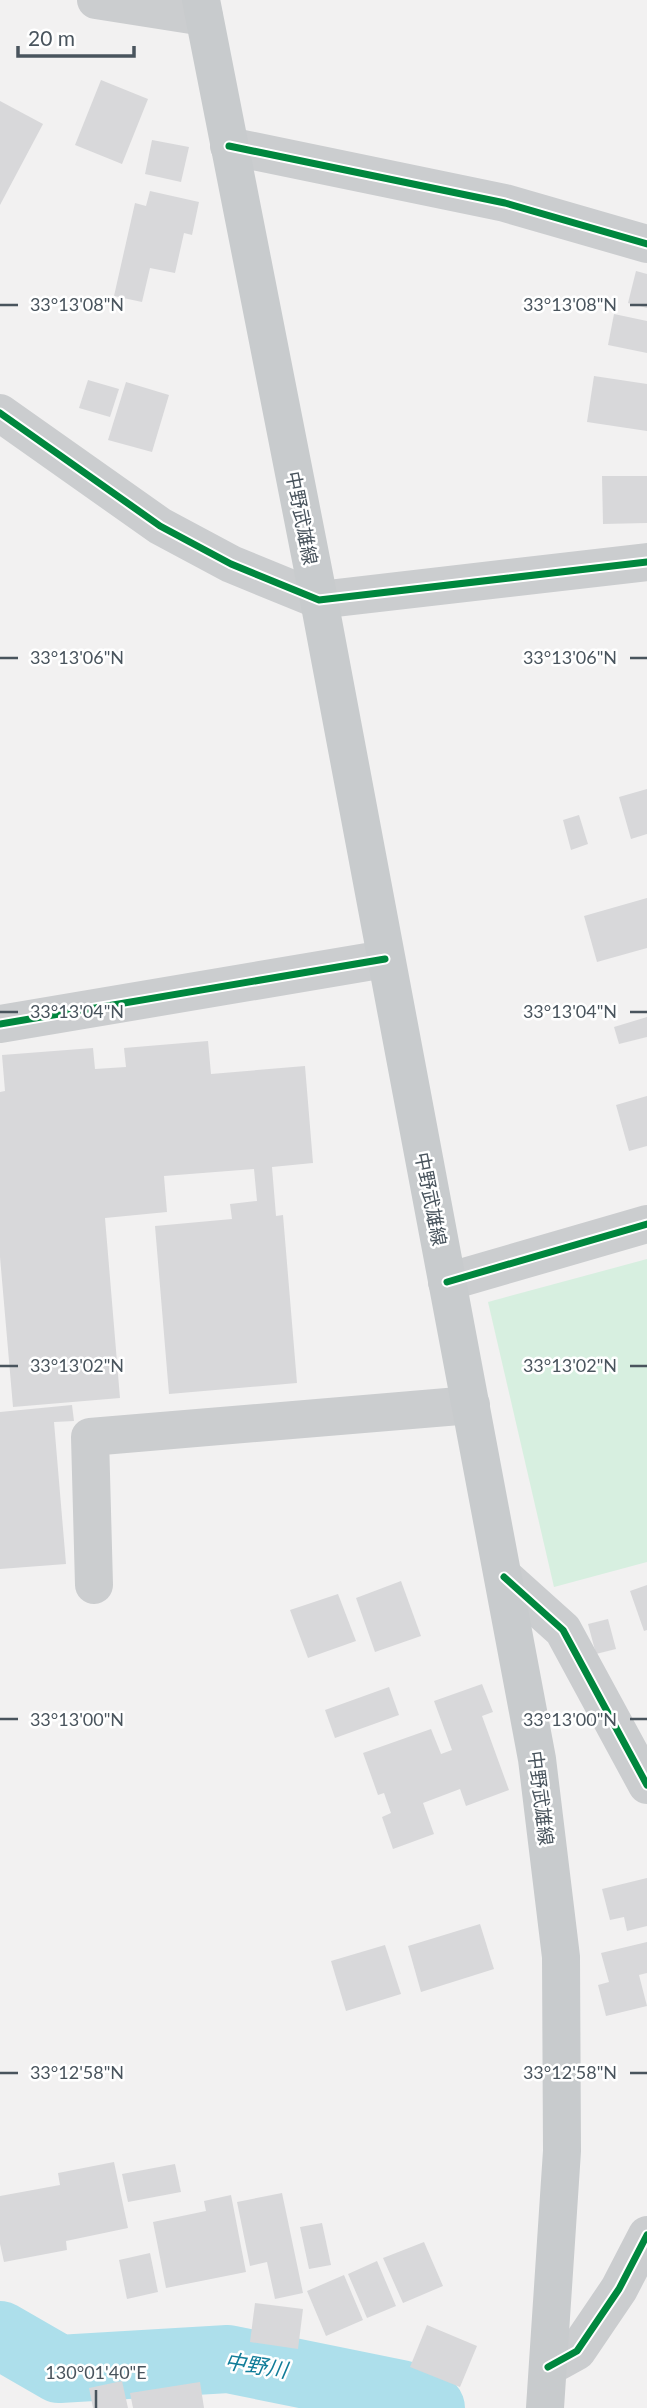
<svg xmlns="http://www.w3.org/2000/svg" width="647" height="2408" viewBox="0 0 647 2408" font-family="Lato,'Noto Sans JP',sans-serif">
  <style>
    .green { fill: #d7efe0 }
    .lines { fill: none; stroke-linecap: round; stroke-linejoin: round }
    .river { stroke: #addfeb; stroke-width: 68 }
    .building { fill: #d8d8da }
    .minor { stroke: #cbcdcf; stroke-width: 38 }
    .major { stroke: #c8cbcd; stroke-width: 38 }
    .cycleway-casing { stroke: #fff; stroke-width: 11 }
    .cycleway { stroke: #00873e; stroke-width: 7 }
    .ticks { fill: none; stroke: #49545d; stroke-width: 2.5 }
    .labels { text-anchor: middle; stroke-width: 5; stroke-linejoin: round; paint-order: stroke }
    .street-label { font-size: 19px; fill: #49545d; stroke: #fff }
    .water-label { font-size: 21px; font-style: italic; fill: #117d99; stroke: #fff }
    .ticks-label { font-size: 18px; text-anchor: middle; fill: #49545d; stroke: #fff; stroke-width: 5; stroke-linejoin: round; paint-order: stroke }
  </style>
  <rect width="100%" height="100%" fill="#f2f1f1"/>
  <path class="green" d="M647,1259v303l-93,25 -66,-285z"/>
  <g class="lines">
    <path class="river" d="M0,2335l59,34 169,-10 173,35 30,14"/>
  </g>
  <g class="building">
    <path d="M101,80l47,19 -26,65 -47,-19z"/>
    <path d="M0,101l43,23 -43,81z"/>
    <path d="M152,140l37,7 -8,35 -36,-8z"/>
    <path d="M150,191l49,11 -7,33 -8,-2 -9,40 -25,-5 -8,34 -28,-6 21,-93 11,3z"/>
    <path d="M636,271l11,3v34l-19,-5z"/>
    <path d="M614,314l33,7v32l-39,-8z"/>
    <path d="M594,376l53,8v47l-60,-9z"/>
    <path d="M88,380l31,9 -9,28 -31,-9z"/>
    <path d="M126,382l43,13 -17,57 -44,-12z"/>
    <path d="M602,476h45v47l-44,1z"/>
    <path d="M647,789v45l-16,5 -12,-42z"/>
    <path d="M579,815l9,29 -17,6 -8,-30z"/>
    <path d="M647,898v50l-50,14 -13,-46z"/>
    <path d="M647,1017v20l-28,7 -5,-17z"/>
    <path d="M208,1041l3,33 94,-8 8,97 -41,4 4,49 7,-1 14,168 -128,11 -14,-168 77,-7 -2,-15 27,-3 -3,-32 -90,7 3,36 -62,6 15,180 -107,9 -13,-150v-165l5,-1 -3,-36 91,-7 2,21 31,-2 -2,-19z"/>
    <path d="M647,1096v50l-18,5 -13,-46z"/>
    <path d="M72,1405l2,16 -20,1 12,142 -66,5v-157z"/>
    <path d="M401,1581l20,55 -46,16 -19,-54z"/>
    <path d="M647,1585v45l-3,1 -14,-40z"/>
    <path d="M338,1594l18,47 -48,17 -18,-48z"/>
    <path d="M608,1619l8,30 -20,5 -8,-30z"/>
    <path d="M482,1684l11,28 -11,4 27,74 -43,16 -6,-17 -37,14 11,31 -41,15 -11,-32 9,-4 -7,-20 -6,2 -15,-42 68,-24 10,25 11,-4 -18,-49z"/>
    <path d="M389,1687l10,28 -64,23 -10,-28z"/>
    <path d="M647,1878v48l-20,5 -3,-14 -14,3 -8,-31z"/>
    <path d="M480,1924l14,45 -73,23 -13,-46z"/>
    <path d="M647,1942v31l-8,2 8,31 -41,10 -8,-31 11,-3 -8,-29z"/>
    <path d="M385,1945l16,49 -55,17 -15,-50z"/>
    <path d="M114,2162l14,66 -62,13 1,9 -63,12 -4,-18v-48l60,-11 -2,-12z"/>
    <path d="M175,2164l6,28 -53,10 -6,-28z"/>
    <path d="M282,2193l21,100 -28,6 -8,-37 -17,4 -13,-64z"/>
    <path d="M231,2195l15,77 -80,16 -13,-66 53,-11 -2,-10z"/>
    <path d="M322,2223l9,42 -22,4 -9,-42z"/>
    <path d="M424,2242l19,44 -40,17 -20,-45z"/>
    <path d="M150,2253l8,39 -31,7 -8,-39z"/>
    <path d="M377,2261l19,45 -29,12 -19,-44z"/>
    <path d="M344,2275l19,45 -37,16 -19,-45z"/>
    <path d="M255,2303l48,6 -5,40 -48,-7z"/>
    <path d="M427,2325l50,21 -17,41 -50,-20z"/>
    <path d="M122,2381l6,27h-35l-4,-20z"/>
    <path d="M200,2382l4,26h-71l-3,-15z"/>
  </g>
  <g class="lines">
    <g class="minor">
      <path d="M96,0l108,17"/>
      <path d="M229,146l276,57 142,41"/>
      <path d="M0,413l160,113 71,38 88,36 328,-38"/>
      <path d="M0,1024l385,-65"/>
      <path d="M447,1282l200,-58"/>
      <path d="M504,1577l59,53 84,155"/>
      <path d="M94,1585l-4,-148 381,-32"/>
      <path d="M548,2367l29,-16 42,-62 28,-54"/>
    </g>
    <path class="major" d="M201,0l118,600 218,1159 24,198 1,194 -17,257"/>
    <defs>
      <g id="cycleway">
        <path d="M229,146l276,57 142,41"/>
        <path d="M0,413l160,113 71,38 88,36 328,-38"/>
        <path d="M0,1024l385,-65"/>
        <path d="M447,1282l200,-58"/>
        <path d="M504,1577l59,53 84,155"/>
        <path d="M548,2367l29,-16 42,-62 28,-54"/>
      </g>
    </defs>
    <use href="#cycleway" class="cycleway-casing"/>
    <use href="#cycleway" class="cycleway"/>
  </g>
  <path class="ticks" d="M0,305h18M630,305h17M0,658h18M630,658h17M0,1012h18M630,1012h17M0,1366h18M630,1366h17M0,1719h18M630,1719h17M0,2073h18M630,2073h17M96,2390v18"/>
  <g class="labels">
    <g class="street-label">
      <text transform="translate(302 518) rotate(79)" y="7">中野武雄線</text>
      <text transform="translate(431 1199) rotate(79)" y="7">中野武雄線</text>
      <text transform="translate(541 1798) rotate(83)" y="7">中野武雄線</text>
    </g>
    <g class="water-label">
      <text transform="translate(256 2366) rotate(9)" y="7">中野川</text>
    </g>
  </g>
  <g class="ticks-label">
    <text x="77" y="311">33°13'08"N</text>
    <text x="570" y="311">33°13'08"N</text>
    <text x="77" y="664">33°13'06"N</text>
    <text x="570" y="664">33°13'06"N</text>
    <text x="77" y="1018">33°13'04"N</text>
    <text x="570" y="1018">33°13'04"N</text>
    <text x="77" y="1372">33°13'02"N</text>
    <text x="570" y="1372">33°13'02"N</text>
    <text x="77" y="1726">33°13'00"N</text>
    <text x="570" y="1726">33°13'00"N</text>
    <text x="77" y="2079">33°12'58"N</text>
    <text x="570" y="2079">33°12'58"N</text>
    <text x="96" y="2379">130°01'40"E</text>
  </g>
  <path d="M18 46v10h116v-10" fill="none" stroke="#49545d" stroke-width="3.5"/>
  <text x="28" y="46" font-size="21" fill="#49545d" stroke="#ffffff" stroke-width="5" paint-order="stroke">20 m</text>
</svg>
